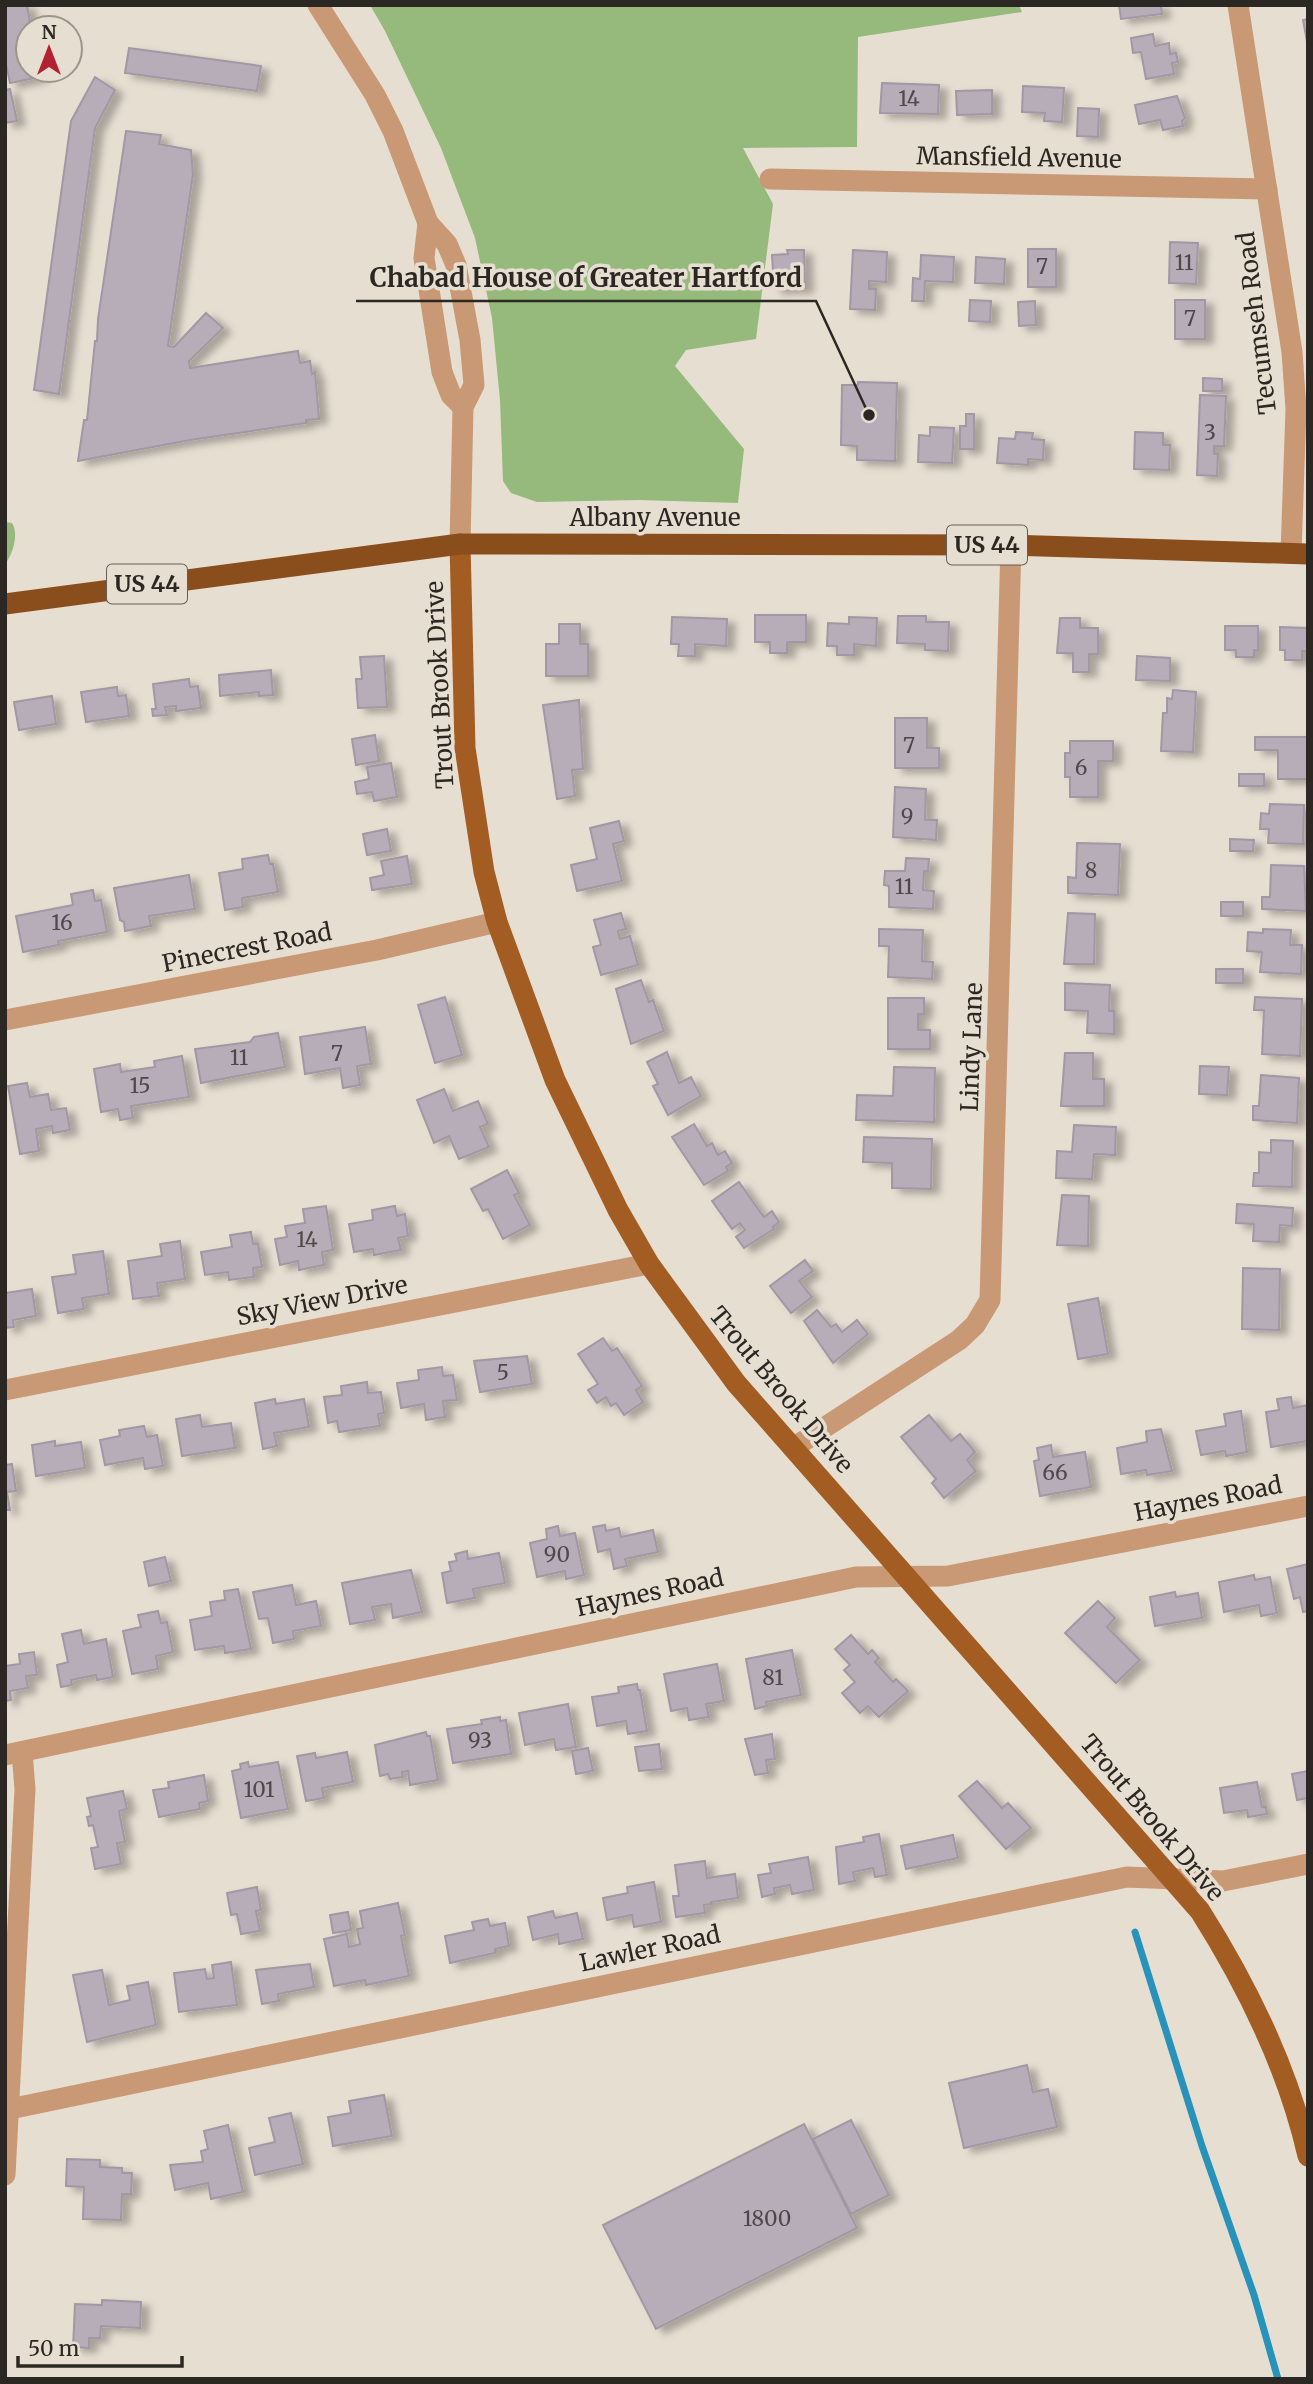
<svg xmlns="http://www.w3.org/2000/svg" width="1313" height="2384" viewBox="0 0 1313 2384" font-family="Merriweather,serif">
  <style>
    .green { fill: #95ba7b }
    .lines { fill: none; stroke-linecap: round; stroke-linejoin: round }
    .stream { stroke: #2793bb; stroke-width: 7 }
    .building { fill: #b7adb9; stroke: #a198a3; stroke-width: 2; filter: url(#shadow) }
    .minor { stroke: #c99874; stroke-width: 21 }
    .major { stroke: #a35d22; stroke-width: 21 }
    .highway { stroke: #8a4e1c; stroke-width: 21 }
    .labels { text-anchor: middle; stroke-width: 7; stroke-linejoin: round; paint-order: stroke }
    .number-label { font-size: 21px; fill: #4e4948 }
    .shield { fill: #e7ded2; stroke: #635f58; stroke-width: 2 }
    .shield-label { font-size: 23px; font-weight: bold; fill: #2b2823 }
    .street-label { font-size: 24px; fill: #2b2823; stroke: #e7ded2 }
    .leader { fill: none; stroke: #2b2823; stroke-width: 2.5 }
    .callout-dot { fill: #2b2823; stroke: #e7ded2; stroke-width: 2.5 }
    .callout-label { font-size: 26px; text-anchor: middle; font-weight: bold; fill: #2b2823; stroke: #e7ded2; stroke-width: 7; stroke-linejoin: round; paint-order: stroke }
  </style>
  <defs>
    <filter id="shadow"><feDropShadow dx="8" dy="4.5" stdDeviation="3.5" flood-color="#0004"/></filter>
  </defs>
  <rect width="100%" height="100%" fill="#e7ded2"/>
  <g class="green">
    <path d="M370,5h649l3,7 -164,25 -1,110 -114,1 30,56 -17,135 -70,11 -11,16 69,83 -6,54 -99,-3 -102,2 -26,-9 -8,-12 -3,-81 -8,-82 -17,-80 -34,-90 -56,-117z"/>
    <path d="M5,522l7,1c7,11 1,31 -7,41z"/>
  </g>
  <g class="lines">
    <path class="stream" d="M1135,1932l67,214 52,149 24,84"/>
  </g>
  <g class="building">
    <path d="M5,5h22l4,23h-3v42h11l1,7 -30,6 -5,-24z"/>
    <path d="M1119,5h42l1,9 -41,5z"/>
    <path d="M1308,19v28l-5,-27z"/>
    <path d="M1153,34l2,12 14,-3 1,11 6,-1 2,9 -6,1 2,11 -28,5 -5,-27 -8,1 -2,-15z"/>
    <path d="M129,48l132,18 -4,25 -132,-18z"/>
    <path d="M95,77l20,13 -20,38 -36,266 -25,-4 37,-269z"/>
    <path d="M882,83l57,2 -1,29 -58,-1z"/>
    <path d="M1023,86l41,2 -2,34 -18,-1 1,-8 -23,-1z"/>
    <path d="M10,89l7,32 -12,2v-33z"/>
    <path d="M992,90v24l-35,1 -1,-24z"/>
    <path d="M1177,96l8,22 -3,3 1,5 -20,4 -3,-10 -21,4 -4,-19z"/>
    <path d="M1078,108l21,1 -1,28 -21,-1z"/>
    <path d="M126,131l35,4 -2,9 32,6 2,24 -25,172 6,1 32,-34 17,15 -34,33 1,7 108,-17 2,12 10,-2 2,13 3,-2 4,47 -13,1v3l-116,17 -112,21 6,-41h3l8,-79h2l1,-22z"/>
    <path d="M1170,242l28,1 -2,41 -27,-1z"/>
    <rect x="1028" y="249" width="28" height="38"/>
    <path d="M787,250h17l1,38 -31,1 -2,-34 16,-1z"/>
    <path d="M853,250l34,2 -1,30 -17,-1v8h7l-1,21 -25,-1z"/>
    <path d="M921,255l33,2 -1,25 -28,-1 -1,20h-12l1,-23 7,1z"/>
    <path d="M976,257l29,2 -1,25 -29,-1z"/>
    <path d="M970,300l21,1 -1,21 -21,-1z"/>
    <rect x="1175" y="300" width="30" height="39"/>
    <path d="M1035,301l1,24 -17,1 -1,-24z"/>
    <path d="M1203,378l19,1v12h-19z"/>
    <path d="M858,382l39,1 -2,78 -38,-1v-14l-16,-1 1,-60h16z"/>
    <path d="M1200,395l26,1 -2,50h-10v8h4l-1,22 -20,-1z"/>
    <path d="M966,414h8v35h-14v-23h6z"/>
    <path d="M930,427l24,1 -2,35 -34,-1 1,-27 11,1z"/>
    <path d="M1016,432l17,1 -1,6 12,1 -1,20 -15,-1v6l-31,-2 2,-25 16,1z"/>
    <path d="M1135,432l28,1v12h7l-1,25 -35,-1z"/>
    <path d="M755,615h51v27h-19v11h-17v-11h-15z"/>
    <path d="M898,616h28v6h23l-1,29 -23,-1v-6l-28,-1z"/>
    <path d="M672,617l55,2 -1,27 -31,-2v12h-17l1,-12h-8z"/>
    <path d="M849,617l28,1 -1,28 -22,-2v11h-17v-9h-10l1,-23 21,1z"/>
    <path d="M1060,618h20v10h18v26h-9v18h-16v-19h-16z"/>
    <path d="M559,624h21v20h8v32h-42v-32h13z"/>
    <path d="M1225,626h33v24h-4v7h-18v-7h-11z"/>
    <path d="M1280,627l28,1v23h-6v9h-17v-10h-5z"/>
    <path d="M384,656l3,51 -29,1 -2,-29h6l-2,-22z"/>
    <path d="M1137,656l33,2v23l-34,-1z"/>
    <path d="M271,670l2,25 -14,1v-4l-39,4 -1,-21z"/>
    <path d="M189,679l1,8 8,-1 3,22 -25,3v-5l-11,1 2,8 -14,1 -1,-7h4l-3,-25z"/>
    <path d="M117,687l1,9 8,-1 3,21 -43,6 -5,-30z"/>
    <path d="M1173,690l23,2 -3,60 -32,-1 2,-38h4v-15l5,1z"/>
    <path d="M52,696l4,28 -37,6 -5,-28z"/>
    <path d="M579,700l4,69 -11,1 3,26 -18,3 -14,-94z"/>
    <path d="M895,718h32v30h12v20h-44z"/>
    <path d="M375,735l4,26 -23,4 -4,-26z"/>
    <path d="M1255,737h52v42h-29v-29h-23z"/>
    <path d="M1070,741h43v20h-15v36h-28v-20h-5v-24h5z"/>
    <path d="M391,763l6,34 -23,4 -2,-9 -15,2 -2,-12 14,-3 -2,-12z"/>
    <rect x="1239" y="774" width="25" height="12"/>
    <path d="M895,787l31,2 -1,31h12l-1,20 -43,-3z"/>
    <path d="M1270,804l34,1 -1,39 -35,-1 1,-14h-9l1,-16 8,1z"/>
    <path d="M619,821l5,20 -11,3 9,37 -45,10 -6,-26 26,-6 -7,-31z"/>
    <path d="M387,829l4,22 -24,4 -4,-21z"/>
    <path d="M1230,839l24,1 -1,11h-23z"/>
    <path d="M1077,843l43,1 -2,51 -50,-2v-16l8,1z"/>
    <path d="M268,855l2,9h3l5,28 -36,6 1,9 -18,3 -6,-37 24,-4 -1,-10z"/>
    <path d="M407,856l5,28 -40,6 -2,-12 14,-3 -3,-14z"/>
    <path d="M906,858l23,1 -1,12h-4l-1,19 11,1 -1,18 -44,-2v-21l-5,-1 1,-14h20z"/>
    <path d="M1271,865l33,1 2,45 -44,-2v-12h8z"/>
    <path d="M189,875l6,34 -46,7 2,10 -26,5 -1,-9 -4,-2 -6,-32z"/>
    <path d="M93,890l2,11 6,-1 6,32 -49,9 1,4 -36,7 -7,-36 57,-11 -2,-11z"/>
    <rect x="1221" y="902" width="22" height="14"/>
    <path d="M621,913l5,16 -8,2 2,8 10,-3 8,29 -37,10 -8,-28 8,-2 -7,-25z"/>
    <path d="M1068,913l27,1 -1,50h-30z"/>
    <path d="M879,929l44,1 -1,31 11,1 -1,17 -44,-2 1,-31h-10z"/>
    <path d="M1263,929l28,1 -1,15h12l-1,29 -41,-2 2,-20 -15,-1 1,-19 15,1z"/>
    <rect x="1216" y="969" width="27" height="14"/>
    <path d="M641,980l8,22 4,-2 11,31 -33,13 -15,-55z"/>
    <path d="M1065,983l45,2 -1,26h5v23l-27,-1 1,-22 -23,-1z"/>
    <path d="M445,997l17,58 -27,8 -17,-58z"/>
    <path d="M1255,997l47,2 -2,57 -38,-2 2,-44h-10z"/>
    <path d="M888,998h36v16h-6v16h12v19h-42z"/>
    <path d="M365,1027l6,37 -14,2 3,19 -17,3 -3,-20 -35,6 -5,-37z"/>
    <path d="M278,1033l7,34 -84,16 -6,-34 55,-7 4,-5z"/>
    <path d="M667,1052l12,31 12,-6 10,19 -33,19 -15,-29 5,-2 -11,-22z"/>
    <path d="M1065,1053h28v26h11v27h-43z"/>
    <path d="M182,1056l7,41 -58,9 2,12 -13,2 -2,-11 -17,3 -7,-43 26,-5 1,8 34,-5 -1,-6z"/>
    <path d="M1200,1066l29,1 -2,28 -28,-1z"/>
    <path d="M894,1067l41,1 -1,54 -78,-2 1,-25 36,1z"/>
    <path d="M1261,1075l38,3 -2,45 -44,-3v-14h6z"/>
    <path d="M27,1083l3,14 18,-3 3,16 15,-2 4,22 -17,3 -1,-7 -16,3 3,22 -19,3 -12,-68z"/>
    <path d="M444,1089l9,22 25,-10 10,23 -8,3 9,20 -30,12 -10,-23 -15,7 -17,-43z"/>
    <path d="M694,1124l13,22 5,-3 6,12 7,-4 7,12 -6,4 2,4 -24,14 -32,-48z"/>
    <path d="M1074,1125l42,2 -1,28 -21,-1 -2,25 -36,-1 1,-27 15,1z"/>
    <path d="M864,1137l68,2 -1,50 -39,-1v-25l-29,-1z"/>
    <path d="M1271,1140l22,1 -1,46 -39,-1 1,-13h5v-21l12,1z"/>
    <path d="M507,1170l12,23 -5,2 16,30 -27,14 -15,-30 -5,2 -12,-22z"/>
    <path d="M739,1182l25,35 8,-6 7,11 -6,5 1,2 -30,19 -8,-11 9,-7 -5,-7 -8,6 -20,-28z"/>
    <path d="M1062,1195l27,1 -1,50 -31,-1z"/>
    <path d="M1237,1204l56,4 -1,18 -12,-1 -1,17 -26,-1 1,-17 -18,-1z"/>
    <path d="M326,1206l7,44 -11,2 2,13 -25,5 -1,-9 -18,4 -5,-26 12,-2 -2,-11 20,-3 -2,-14z"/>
    <path d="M395,1206l2,10 8,-2 3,22 -10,2 3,12 -27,5 -1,-6 -19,3 -5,-28 24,-4 -1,-10z"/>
    <path d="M251,1232l2,12h5l4,23 -9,1 1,9 -25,3 -1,-8 -23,3 -4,-23 31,-5 -2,-12z"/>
    <path d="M180,1241l5,38 -28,4 2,13 -26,3 -5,-38 34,-5 -2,-12z"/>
    <path d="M103,1251l6,43 -27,4 2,11 -26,4 -6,-36 24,-3 -3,-19z"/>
    <path d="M805,1260l8,11 -14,10 13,16 -21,16 -21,-27z"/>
    <path d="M1243,1268l37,1 -1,61 -37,-1z"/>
    <path d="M32,1289l4,27 -23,4 1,7 -9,1v-35z"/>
    <path d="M1098,1298l10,56 -30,5 -10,-55z"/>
    <path d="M817,1310l14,17 5,-3 6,8 15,-12 11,14 -35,29 -29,-42z"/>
    <path d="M603,1338l9,13 5,-3 25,38 -6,4 7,12 -19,13 -8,-12 -5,3 -5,-9 -9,6 -9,-13 10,-6 -20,-30z"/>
    <path d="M527,1356l5,28 -52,8 -6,-31z"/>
    <path d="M442,1367l1,9 10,-1 4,25 -14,1 2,16 -19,3 -2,-16 -23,4 -4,-25 22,-3 -1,-10z"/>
    <path d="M367,1382l1,11 13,-1 3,21 -6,1 2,12 -41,6 -2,-11 -9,2 -4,-26 18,-2 -1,-9z"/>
    <path d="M1291,1397l2,11 15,-3v36l-37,6 -5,-35 13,-2 -2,-11z"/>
    <path d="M275,1399l1,5 28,-5 5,28 -35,6 3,13 -14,3 -8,-46z"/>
    <path d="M1241,1411l6,41 -21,4 -1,-5 -24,4 -5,-24 30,-5 -2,-12z"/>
    <path d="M200,1415l2,12 29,-4 4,25 -53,8 -6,-37z"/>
    <path d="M929,1415l22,26 9,-7 15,18 -8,8 9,11 -32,27 -12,-15 4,-4 -35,-42z"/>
    <path d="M144,1426l3,11 10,-2 6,31 -18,3 -2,-11 -38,7 -5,-25 20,-4 -1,-6z"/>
    <path d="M1161,1429l11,42 -25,4 -1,-5 -25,4 -4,-26 30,-6 -1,-11z"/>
    <path d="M55,1441v5l26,-4 4,26 -49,8 -4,-31z"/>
    <path d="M1051,1445l2,12 32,-5 6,35 -51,9 -6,-35 5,-1 -2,-12z"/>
    <path d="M12,1464l4,27 -9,1 3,18h-5v-45z"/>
    <path d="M605,1525l1,6 13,-3 2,9 32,-7 5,22 -33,7 2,7 -13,3 -4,-20 -12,3 -5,-25z"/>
    <path d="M558,1526l2,10 15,-3 9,42 -18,4 -1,-8 -28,6 -7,-34 17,-4 -1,-10z"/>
    <path d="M467,1551l1,8 31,-6 6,30 -32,6 2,9 -28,5 -5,-30 9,-2 -2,-9 8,-1 -2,-7z"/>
    <path d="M165,1557l6,24 -22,5 -5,-24z"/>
    <path d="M1308,1564v47l-5,1 -3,-15 -6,2 -7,-30z"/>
    <path d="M411,1570l11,42 -29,6 -2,-14 -19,3 3,13 -25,4 -8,-41z"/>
    <path d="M1254,1575l1,5 15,-3 7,36 -16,3 -2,-11 -35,7 -5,-30z"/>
    <path d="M292,1585l4,20 20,-4 5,25 -28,5 1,8 -21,4 -5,-25 -9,1 -6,-27z"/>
    <path d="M238,1589l13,60 -26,4 -1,-7 -29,4 -5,-30 22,-4 -2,-14 15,-2 -1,-9z"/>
    <path d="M1175,1592l1,5 22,-4 4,25 -47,8 -5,-29z"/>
    <path d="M1098,1601l17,17 -8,9 33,33 -24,23 -51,-50z"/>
    <path d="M158,1611l3,12 6,-1 6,30 -17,4 2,13 -26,5 -9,-43 18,-4 -3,-12z"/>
    <path d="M81,1630l3,14 22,-5 7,38 -16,3 -1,-5 -25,5 1,5 -11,2 -4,-22 11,-3 -6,-28z"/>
    <path d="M851,1635l17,19 4,-4 7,8 -4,4 18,20 3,-3 12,12 -29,26 -11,-11 -8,7 -18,-20 13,-11 -11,-12 6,-5 -15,-16z"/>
    <path d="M792,1650l9,45 -35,7 1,4 -12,3 -9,-50z"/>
    <path d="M34,1652l3,23 -11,1 2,12 -18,3 1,9 -6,1v-35l15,-2 -1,-10z"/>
    <path d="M717,1664l7,37 -18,3 3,13 -20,3 -2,-12 -16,3 -7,-37z"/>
    <path d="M637,1684l1,6h2l7,41 -19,3 -2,-13 -29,5 -5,-29 27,-4 -1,-6z"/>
    <path d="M568,1704l8,43 -20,3 -2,-11 -29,6 -6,-32z"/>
    <path d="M500,1717v4l6,-1 5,34 -58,9 -6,-34 35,-5 -1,-4z"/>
    <path d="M426,1732l1,4h3l8,44 -28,5 -2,-14 -6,1 1,5 -13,2 -2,-5 -8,2 -5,-31z"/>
    <path d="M772,1734l3,25 -9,1 2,13 -13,2 -10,-36z"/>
    <path d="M659,1744l3,25 -23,2 -4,-24z"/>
    <path d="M588,1748l5,23 -17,3 -4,-23z"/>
    <path d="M347,1752l6,30 -31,6 2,10 -18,3 -9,-45 18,-3 1,5z"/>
    <path d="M248,1762l1,5 29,-5 10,47 -47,9 -9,-47 9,-2 -1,-5z"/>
    <path d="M1308,1771v27l-11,2 -5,-26z"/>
    <path d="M204,1775l4,26 -9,2 1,6 -41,8 -6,-27 16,-2 -1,-6z"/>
    <path d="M977,1781l25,27 6,-5 23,25 -25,21 -47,-53z"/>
    <path d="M1257,1782l5,25h4l1,7 -19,3 -1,-7 -23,3 -4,-25z"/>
    <path d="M123,1791l4,18 -8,2 6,31 -8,1 4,21 -26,5 -4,-21 7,-1 -5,-22 -4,1 -2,-9 4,-1 -4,-18z"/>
    <path d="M879,1834l8,41 -12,2 -2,-9 -20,4 2,9 -16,3 -3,-37 28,-5 -1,-5z"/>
    <path d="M953,1835l5,23 -52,11 -5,-23z"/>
    <path d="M808,1857l6,33 -22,4 -2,-9 -16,3 1,6 -13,3 -4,-22 13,-2 -2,-9z"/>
    <path d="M705,1861l2,17 28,-4 3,24 -27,4v2l-7,1 1,8 -29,4 -3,-21h6l-4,-31z"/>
    <path d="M654,1882l7,40 -27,5 -2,-12 -25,5 -4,-22 25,-5 -1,-6z"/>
    <path d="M257,1887l4,23 -5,1 4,20 -19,3 -4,-20 -6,1 -4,-22z"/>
    <path d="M398,1903l7,32 -4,1 8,40 -43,9 -1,-5 -31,6 -10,-47 23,-5 2,13 11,-3 -3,-15 6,-1 -3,-17z"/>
    <path d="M553,1911l2,7 22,-5 6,26 -24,5 -1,-10 -25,6 -5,-23z"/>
    <path d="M348,1912l3,18 -18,3 -3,-18z"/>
    <path d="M488,1919l2,7 15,-3 4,23 -14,3v4l-45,10 -5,-27 29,-6 -2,-8z"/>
    <path d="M231,1962l6,43 -58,7 -5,-39 31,-4 2,10 7,-1 -2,-13z"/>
    <path d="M310,1964l4,23 -36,7 1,7 -17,3 -6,-34z"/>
    <path d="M102,1970l7,35 21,-5 -3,-14 21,-4 8,43 -69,17 -14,-67z"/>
    <path d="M1027,2065l6,27 15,-3 9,38 -93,21 -15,-65z"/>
    <path d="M384,2095l8,41 -59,10 -5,-29 23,-4 -2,-12z"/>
    <path d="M291,2113l12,51 -48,11 -6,-27 26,-6 -6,-24z"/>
    <path d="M851,2120l38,75 -38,19 -38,-75z"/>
    <path d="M804,2124l53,104 -201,101 -53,-104z"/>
    <path d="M228,2125l15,67 -32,7 -3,-16 -33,7 -5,-25 33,-3 -2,-11 7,-2 -4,-18z"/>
    <path d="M67,2159l33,1v7l22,1v5h10l-1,21h-9l-1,26 -38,-1 1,-32 -18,-1z"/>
    <path d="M102,2300l39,2 -1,26 -39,-2 -1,12h-11v10l-16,-1 2,-43 27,1z"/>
  </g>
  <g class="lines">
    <g class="minor">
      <path d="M318,5l57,90 18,36 35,92 19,21 9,21 14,75 4,45 -11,22 -3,137"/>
      <path d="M1238,5l54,347 4,57 -5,144"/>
      <path d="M770,179l497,10"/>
      <path d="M428,223l-4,35 18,114 9,23 12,12"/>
      <path d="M5,1020l372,-70 120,-28"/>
      <path d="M5,1390l644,-126"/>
      <path d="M793,1448l166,-108 16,-15 15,-25 21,-755"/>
      <path d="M5,1755l851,-178 92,-1 360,-70"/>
      <path d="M5,2110l1122,-233 96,4 85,-17"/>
      <path d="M5,2175l20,-386 -3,-37"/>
    </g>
    <path class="major" d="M460,544l5,204 19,124 13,50 58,158 63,130 31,54 87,119 464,528c48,76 88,157 108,245"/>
    <path class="highway" d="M5,604l455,-60 551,1 297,9"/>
  </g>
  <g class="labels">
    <g class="number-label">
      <text x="909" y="106">14</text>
      <text x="1184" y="270">11</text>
      <text x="1042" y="274">7</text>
      <text x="1190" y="326">7</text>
      <text x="1210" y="440">3</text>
      <text x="909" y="753">7</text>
      <text x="1081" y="775">6</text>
      <text x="907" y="824">9</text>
      <text x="1091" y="878">8</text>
      <text x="904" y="894">11</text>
      <text x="62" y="930">16</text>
      <text x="337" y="1061">7</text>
      <text x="239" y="1065">11</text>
      <text x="140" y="1093">15</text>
      <text x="307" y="1247">14</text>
      <text x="503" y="1380">5</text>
      <text x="1055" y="1480">66</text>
      <text x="557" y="1562">90</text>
      <text x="773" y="1685">81</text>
      <text x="480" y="1748">93</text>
      <text x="259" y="1797">101</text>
      <text x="767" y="2226">1800</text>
    </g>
    <g class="shield">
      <rect x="947" y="525.5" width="80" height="39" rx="5"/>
      <rect x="107" y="564.5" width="80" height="39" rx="5"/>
    </g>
    <g class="shield-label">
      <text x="987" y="553">US 44</text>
      <text x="147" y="592">US 44</text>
    </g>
    <g class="street-label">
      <text transform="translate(1019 158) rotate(1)" y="8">Mansfield Avenue</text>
      <text transform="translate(1257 323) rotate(-97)" y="8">Tecumseh Road</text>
      <text x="655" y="526">Albany Avenue</text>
      <text transform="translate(440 685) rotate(-93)" y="8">Trout Brook Drive</text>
      <text transform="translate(247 948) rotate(-11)" y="8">Pinecrest Road</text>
      <text transform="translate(972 1047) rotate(-88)" y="8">Lindy Lane</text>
      <text transform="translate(322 1301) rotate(-11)" y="8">Sky View Drive</text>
      <text transform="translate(781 1390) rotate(50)" y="8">Trout Brook Drive</text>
      <text transform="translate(1208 1499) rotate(-11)" y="8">Haynes Road</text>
      <text transform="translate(650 1593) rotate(-12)" y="8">Haynes Road</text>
      <text transform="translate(1152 1818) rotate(50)" y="8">Trout Brook Drive</text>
      <text transform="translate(650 1949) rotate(-12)" y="8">Lawler Road</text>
    </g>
  </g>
  <path class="leader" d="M869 415L816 301H356"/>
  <circle class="callout-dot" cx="869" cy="415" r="7"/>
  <g class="callout-label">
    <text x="586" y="287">Chabad House of Greater Hartford</text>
  </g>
  <rect width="1313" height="2384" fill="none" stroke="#2b2823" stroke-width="14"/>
  <g transform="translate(49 49)"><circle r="33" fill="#e7ded2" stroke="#9c958c" stroke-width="2"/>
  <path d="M0-5L12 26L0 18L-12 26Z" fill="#b22032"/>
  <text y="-10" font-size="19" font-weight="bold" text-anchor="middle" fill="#2b2823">N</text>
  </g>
  <path d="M18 2356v10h164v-10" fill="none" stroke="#2b2823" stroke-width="3.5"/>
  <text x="28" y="2356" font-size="21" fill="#2b2823" stroke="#e7ded2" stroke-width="5" paint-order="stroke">50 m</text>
</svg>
